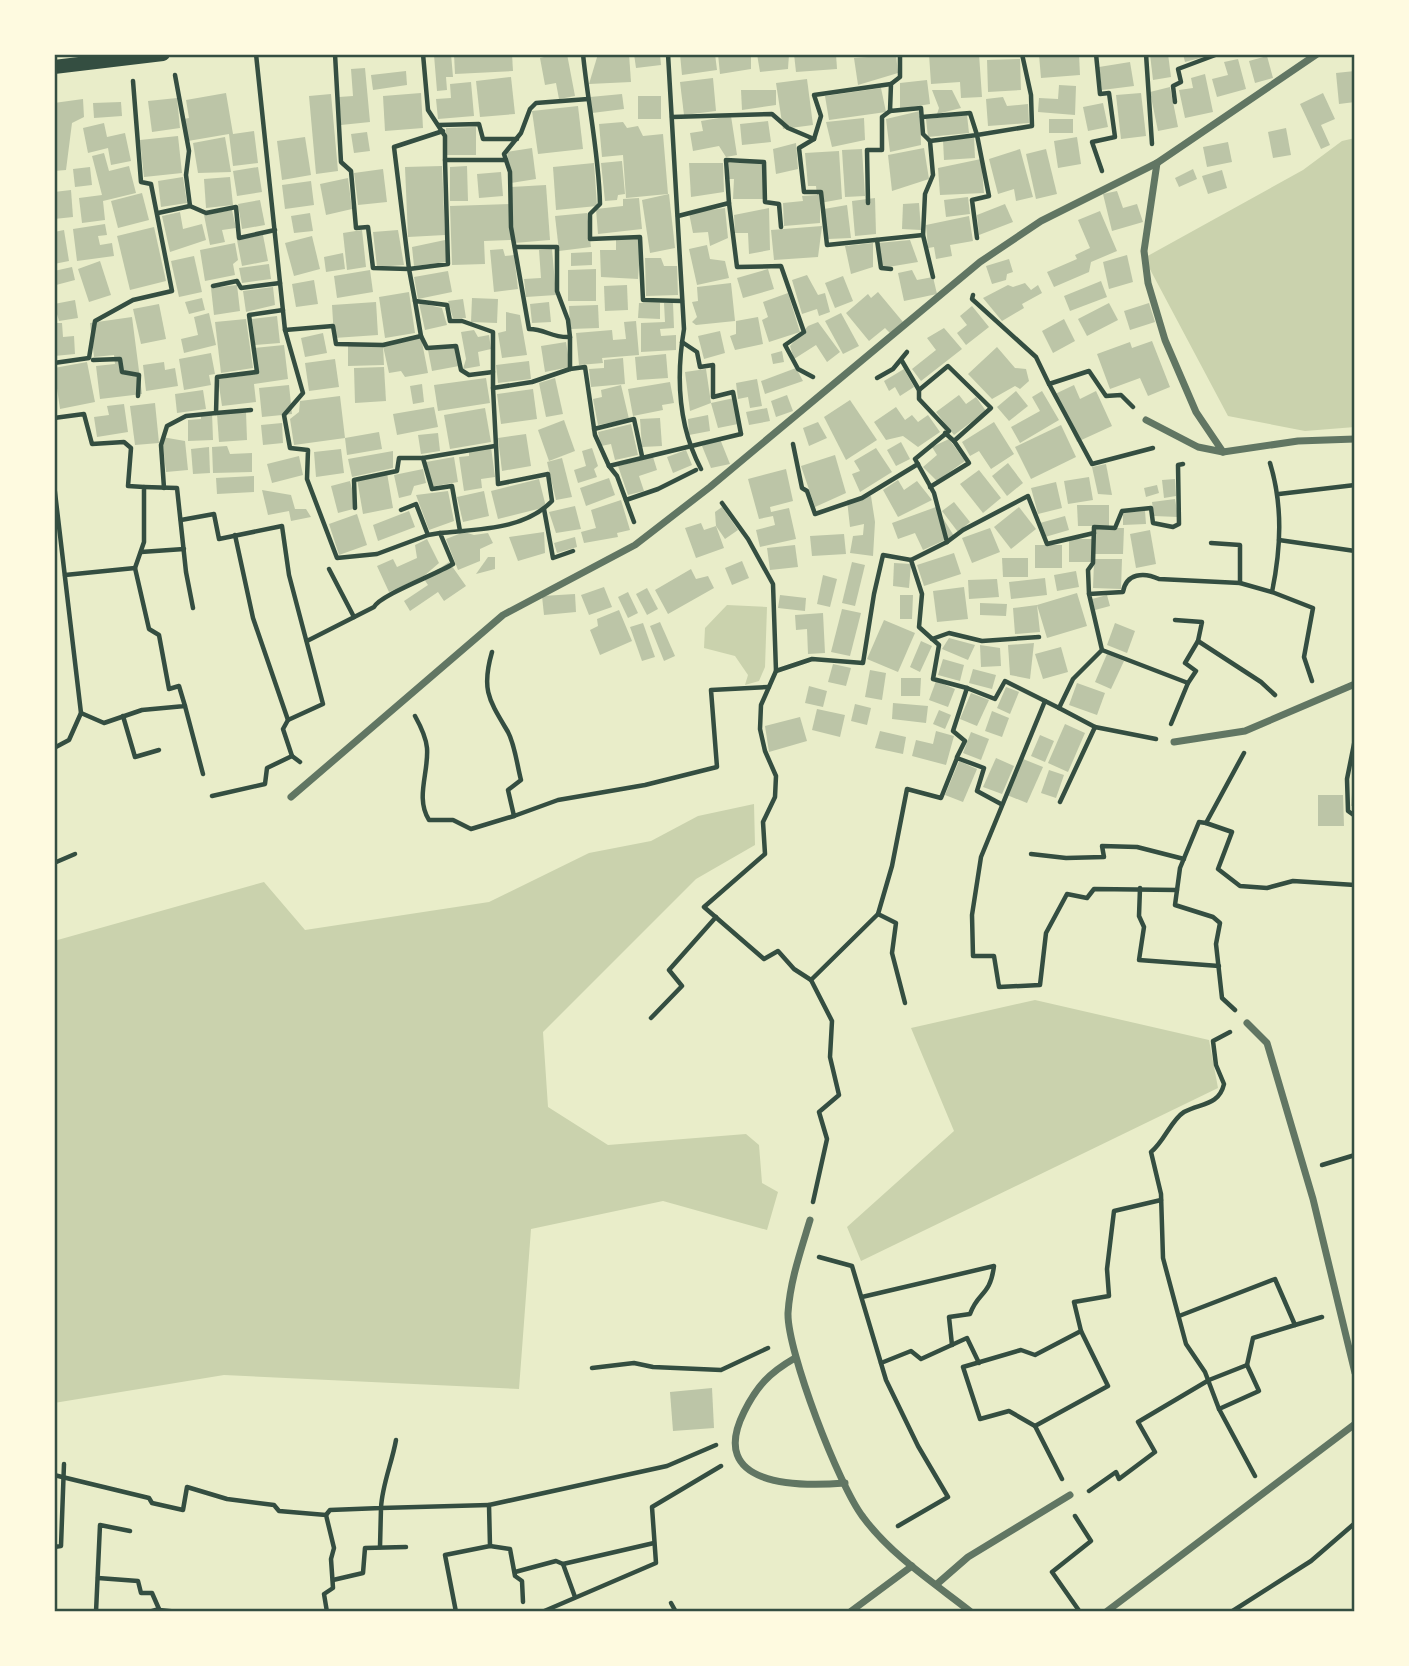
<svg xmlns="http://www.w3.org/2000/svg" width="1409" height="1666" viewBox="0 0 1409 1666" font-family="'Sofia Sans Condensed',sans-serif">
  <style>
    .green { fill: #cad2ad }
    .building { fill: #bcc5a7 }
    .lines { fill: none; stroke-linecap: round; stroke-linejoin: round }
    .path { stroke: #344e41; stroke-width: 4.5 }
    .minor { stroke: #617663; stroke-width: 7 }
    .secondary { stroke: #344e41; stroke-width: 14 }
    .neatline { fill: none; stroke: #344e41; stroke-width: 2.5 }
  </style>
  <rect width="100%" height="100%" fill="#e9edc9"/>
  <g class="green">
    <path d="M1355,138v289l-50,4 -77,-15 -84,-158 159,-88 39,-29z"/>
    <path d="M727,605l40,2 -2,60 -6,14 -14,4 3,-10 -13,-19 -31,-8 1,-20z"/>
    <path d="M754,804l1,41 -59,34 -153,153 5,75 60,38 138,-11 13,11 3,38 16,9 -11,38 -104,-29 -132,28 -12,160 -295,-14 -170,28v-462l210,-59 41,48 184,-28 100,-49 62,-12 47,-25z"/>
    <path d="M1035,1000l174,40 9,48 -357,173 -14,-34 107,-96 -43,-103z"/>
  </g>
  <g class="building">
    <path d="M451,54l2,23h-7l1,13 -10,1 -3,-36z"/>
    <path d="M454,54h58l1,17 -58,3z"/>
    <path d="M556,54h11l8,42 -16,3 -3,-16 -11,2 -5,-27z"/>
    <path d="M598,54h31l2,28 -42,2z"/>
    <path d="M634,54h26l1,11 -25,3z"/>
    <path d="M680,54h35l2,16 -35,5z"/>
    <path d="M718,54h33v15l-31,5z"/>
    <path d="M757,54h32l-1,15 -28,3z"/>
    <path d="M794,54h42l1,15 -41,3z"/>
    <path d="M929,54h50l3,43 -21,1 -1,-16 -29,2z"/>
    <path d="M1079,54l1,21 -39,3 -2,-23z"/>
    <path d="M1150,54h18l3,23 -18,3z"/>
    <path d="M1183,54h21v3l-19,5z"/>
    <path d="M896,55l2,18 -40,12 -4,-27z"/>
    <path d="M1267,56l6,22 -18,5 -6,-22z"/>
    <path d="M1020,59l1,31 -33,2 -1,-32z"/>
    <path d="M1238,59l8,30 -29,8 -5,-18 16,-4 -4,-13z"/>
    <path d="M1130,62l4,24 -32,4 -3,-23z"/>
    <path d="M365,68l5,54 -29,3 -2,-28 14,-1 -2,-27z"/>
    <path d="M406,71l1,14 -34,5 -2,-15z"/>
    <path d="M1355,71v31l-16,2 -3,-31z"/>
    <path d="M1205,74l8,38 -28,6 -6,-28 14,-2 -2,-10z"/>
    <path d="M511,77l4,37 -35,3 -4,-36z"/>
    <path d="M713,78l3,33 -32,4 -4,-33z"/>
    <path d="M807,79l6,46 -30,4 -7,-46z"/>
    <path d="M927,80l3,24 -30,5v-26z"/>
    <path d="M471,82l3,34 -36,3 -2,-20 15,-1 -1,-14z"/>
    <path d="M1059,85l17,1 -1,29 -37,-3 1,-14 19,1z"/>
    <path d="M1170,87l8,40 -20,4 -8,-39z"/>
    <path d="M881,88l5,24 -57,8 -4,-24z"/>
    <path d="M741,90h35v15l-34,5z"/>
    <path d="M932,90h20l9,18 -24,6 2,-6z"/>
    <path d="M226,93l7,41 21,-3 4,32 -25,3 -4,-32 -41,7 -4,-22 5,-1 -3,-18z"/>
    <path d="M421,93l2,35 -38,3 -2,-35z"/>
    <path d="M1141,93l5,43 -25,3 -5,-44z"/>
    <path d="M1323,93l12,26 -14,6 9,20 -9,4 -21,-45z"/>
    <path d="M331,94l7,77 -22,3 -7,-78z"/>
    <path d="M622,94l2,15 -32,4 -2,-16z"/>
    <rect x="638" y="96" width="23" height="23"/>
    <path d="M1003,97l4,9 21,-2 1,19 -41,3 -2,-27z"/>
    <path d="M177,98l3,30 -28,4 -4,-31z"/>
    <path d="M83,99l1,18 -12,6 -6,47 -12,1v-68z"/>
    <path d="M121,102l1,14 -28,2 -1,-15z"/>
    <path d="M1103,103l5,24 -20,4 -5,-24z"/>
    <path d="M578,106l5,43 -45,5 -6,-43z"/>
    <path d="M920,111l1,34 -31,7 -4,-33z"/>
    <path d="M967,115l2,18 -41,4 -2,-18z"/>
    <path d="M731,116l6,39 -11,2 -7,-11 -26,5 -3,-18 13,-2 -2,-10z"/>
    <path d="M864,118l1,22 -33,7 -6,-25z"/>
    <rect x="1049" y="119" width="24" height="14"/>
    <path d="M768,121l3,21 -29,3 -2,-21z"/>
    <path d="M623,122l4,6 11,-2 5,10 20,-2 5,60 -42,4 -3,-43 -21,2 -3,-33z"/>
    <path d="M104,123l3,14 18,-4 6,28 -20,4 -3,-17 -20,5 -5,-25z"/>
    <path d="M476,127v28h-30v-27z"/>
    <path d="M1286,128l5,27 -18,3 -5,-26z"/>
    <path d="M367,132l3,19 -16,2 -3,-19z"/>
    <path d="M178,136l4,37 -38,4 -4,-37z"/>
    <path d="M225,137l6,35 -33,1 -5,-30z"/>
    <path d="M305,137l6,38 -29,5 -5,-39z"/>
    <path d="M1077,137l4,27 -23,4 -4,-27z"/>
    <path d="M974,138l1,20 -31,2 -1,-20z"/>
    <path d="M1228,142l4,20 -25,5 -4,-20z"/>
    <path d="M796,143l2,26 -22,5 -3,-25z"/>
    <path d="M532,148l4,31 -25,4 -4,-31z"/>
    <path d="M924,148l5,31 -37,12 -4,-36z"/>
    <path d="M862,149l3,47 -20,1 -3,-47z"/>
    <path d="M1020,149l13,48 -17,4 -2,-12 -16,5 -9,-35z"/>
    <path d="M1046,149l11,45 -21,5 -10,-45z"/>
    <path d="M839,151l3,48 -22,4v20l-36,3 -1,-23 20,-2 -1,-5 15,-1 -1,-9h-8l-3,-33z"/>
    <path d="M104,153l5,18 20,-5 7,27 -33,8 2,19 -23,3 -3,-25 23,-3 -10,-39z"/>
    <path d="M981,159l3,34 -44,2 -2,-27z"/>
    <path d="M622,161l3,33 -7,1 -1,5 -12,1 -4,-38z"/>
    <path d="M594,163l3,43 -41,4 -3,-43z"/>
    <path d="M689,163h34l1,29 -33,5z"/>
    <path d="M729,163h34v36h-30l1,-20h-5z"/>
    <path d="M442,166l3,69 -37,2 -3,-70z"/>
    <path d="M467,166l1,35h-18v-34z"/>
    <path d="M90,167l2,18 -17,2 -2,-18z"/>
    <path d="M258,167l4,25 -25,4 -4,-25z"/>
    <path d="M383,169l4,33 -29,3 -4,-32z"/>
    <path d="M1193,169l4,10 -18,8 -4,-9z"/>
    <path d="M1222,170l5,18 -19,6 -6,-18z"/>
    <path d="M501,172l2,24 -24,2 -2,-24z"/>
    <path d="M183,177l4,26 -26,4 -3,-26z"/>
    <path d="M230,177l3,28 -27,3 -2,-29z"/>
    <path d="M348,178l4,31 -26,6 -6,-31z"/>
    <path d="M311,181l3,24 -29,4 -3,-24z"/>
    <path d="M546,185l4,55 -36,3 -3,-56z"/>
    <path d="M71,190l2,27 -19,2v-27z"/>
    <path d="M1117,191l6,17 14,-4 6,18 -31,9 -9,-37z"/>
    <path d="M142,193l7,27 -31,8 -7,-27z"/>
    <path d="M669,194l6,54 -25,5 -8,-53z"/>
    <path d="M968,197l2,17 -24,3 -2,-17z"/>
    <path d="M639,198l3,31 -44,5 -2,-25 27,-3v-7z"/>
    <path d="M875,198l1,36 -21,2 -3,-35z"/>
    <path d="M260,200l5,25 -23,4 -4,-25z"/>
    <path d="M919,203l2,27 -19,-1 1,-25z"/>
    <path d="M510,204l1,36 -27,1 1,23 -33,1 -2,-59z"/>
    <path d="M1005,204l8,18 -34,13 -2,-20z"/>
    <path d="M847,205l4,33 -23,1 -4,-30z"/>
    <path d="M725,208l3,30 -18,8 -2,-14 -15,1 -4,-20z"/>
    <path d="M769,208l1,42 -21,4 -1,-21h-13l-1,-18z"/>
    <path d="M232,210l4,18 -14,2 3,12 -15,3 -6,-30z"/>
    <path d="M1100,211l17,40 -26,11 -2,10 -35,15 -7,-15 30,-13 -2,-4 15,-7 -12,-28z"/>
    <path d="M180,212l3,17 19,-5 4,16 -36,12 -8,-36z"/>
    <path d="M310,213l3,18 -19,2 -3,-17z"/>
    <path d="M587,213l4,34 -32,4 -4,-35z"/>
    <path d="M969,216l4,25 -23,4 2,11 -16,3 -2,-12 -6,1 -2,-23z"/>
    <path d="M105,224l2,11 -9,1 2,9 12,-2 2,13 -37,5 -4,-32z"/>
    <path d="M822,226l-4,31 -44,3 -3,-30z"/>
    <path d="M154,227l12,54 -36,9 -13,-54z"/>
    <path d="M64,230l5,31 -15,3v-32z"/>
    <path d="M362,230l4,37 -19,3 -4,-37z"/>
    <path d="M398,230l6,35 -27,2 -4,-35z"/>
    <path d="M263,235l5,26 -26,5 -5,-26z"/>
    <path d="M312,236l8,33 -26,7 -9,-33z"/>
    <path d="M616,238h25l-3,41 -37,-2 -1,-27h16z"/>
    <path d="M445,240l2,22 -33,4 -2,-19z"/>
    <path d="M910,240l8,22 -36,6 -4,-25z"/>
    <path d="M235,243l3,17 -5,4 2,11 -30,6 -5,-31z"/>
    <path d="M873,243v24l-22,7 -6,-28z"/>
    <path d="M707,245l3,14 15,2 4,17 -32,7 -8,-36z"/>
    <path d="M503,249l2,7 9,-1 4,34 -24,3 -4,-42z"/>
    <path d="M552,249l4,46 -30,2 -2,-18 17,-1 -2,-28z"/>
    <path d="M592,252v13l-21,1v-13z"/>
    <path d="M343,253l2,16 -19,3 -2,-15z"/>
    <path d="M1127,255l6,27 -24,7 -6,-27z"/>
    <path d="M194,256l8,36 -23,5 -8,-36z"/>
    <path d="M645,258h16l3,8h13l1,29 -32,1z"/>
    <path d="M1009,259l4,13 -6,2 -1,6 -14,4 -6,-18z"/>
    <path d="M100,261l11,34 -22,7 -11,-33z"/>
    <path d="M269,264l2,15 -29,4 -3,-15z"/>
    <path d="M72,267l3,13 -19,5 -2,-14z"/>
    <path d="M596,269v32h-28v-31z"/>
    <path d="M768,269l6,20 -31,9 -6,-20z"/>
    <path d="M370,270l3,22 -36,6 -3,-22z"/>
    <path d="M912,270l5,10 16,-3 4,17 -33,7 -6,-28z"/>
    <path d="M448,271l4,21 -34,7 -4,-22z"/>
    <path d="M807,275l11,20 7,-2 5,19 -11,4 -2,-7 -15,5 -10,-34z"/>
    <path d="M843,276l10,25 -18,7 -10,-25z"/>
    <path d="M314,280l4,24 -22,3 -4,-23z"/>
    <path d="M1101,281l6,16 -37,14 -6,-15z"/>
    <path d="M731,283l4,38 -39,4 -4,-3 5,-5 -5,-15 6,-1 -1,-14z"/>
    <path d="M1025,283l6,7 7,-5 4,8 -20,11 2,4 -22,13 -19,-23 25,-13 5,2z"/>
    <path d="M237,285l3,26 -26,4 -3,-27z"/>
    <path d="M627,285l1,25 -23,1 -1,-25z"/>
    <path d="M273,287l2,18 -29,7 -3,-21z"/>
    <path d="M409,292l6,41 -30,5 -6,-41z"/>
    <path d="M878,292l25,30 -13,11 -5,-5 -16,13 -23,-28 22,-19 3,4z"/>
    <path d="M788,293l12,39 -31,10 -7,-22 6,-3 -5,-15z"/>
    <path d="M202,298l3,12 -16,4 -4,-12z"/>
    <path d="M472,298l26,1 -1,24 -26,-1z"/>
    <path d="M463,299l3,19h-13l-5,-17z"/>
    <path d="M75,300l3,18 -19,3 -5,-17z"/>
    <path d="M376,302l2,33 -44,3 -2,-33z"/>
    <path d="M549,302l2,20 -19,1 -2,-19z"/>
    <path d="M419,303l23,5 5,17 -22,5z"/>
    <path d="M639,303h21v16l-22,-1z"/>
    <path d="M664,303h9l1,25 -14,1 1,7 15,-1v15l-35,2v-29l24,-1z"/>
    <path d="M1109,303l9,17 -31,16 -9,-17z"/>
    <path d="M1149,303l6,19 -25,8 -6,-19z"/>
    <path d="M159,304l7,35 -25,5 -8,-35z"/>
    <path d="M598,305l1,23 -29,1 -1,-23z"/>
    <path d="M972,306l17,21 -23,18 -9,-12 10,-8 -7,-9z"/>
    <path d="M506,312l14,3 7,40 -25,3 -4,-25 8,-2z"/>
    <path d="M209,313l7,32 -32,8 -3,-14 17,-4 -4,-18z"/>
    <path d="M841,313l18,33 -16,8 -18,-33z"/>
    <path d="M277,316l3,27 -25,2 -3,-26z"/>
    <path d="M132,317l10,77 -42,5 -4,-33 19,-2 -1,-9 -20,2 -4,-34z"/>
    <path d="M758,317l5,27 -28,6 -5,-14 6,-2v-13z"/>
    <path d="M246,319l7,49 -32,5 -6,-51z"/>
    <path d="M1064,319l11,22 -22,12 -11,-22z"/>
    <path d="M636,321l3,34 -37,3 1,5 -24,2 -3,-32 36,-3 1,10 13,-1 -2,-17z"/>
    <path d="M818,322l22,30 -13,10 -11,-17 -22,14 -4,-13 18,-20z"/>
    <path d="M54,323h8l1,14 11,-1 1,18 -21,2z"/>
    <path d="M944,328l18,21 -41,32 -9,-12 24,-19 -9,-12z"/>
    <path d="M474,330l4,7 11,-2 2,14 -13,3 2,14 -17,3 3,-10 -5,-27z"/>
    <path d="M720,331l5,22 -21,6 -6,-23z"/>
    <path d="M323,333l4,20 -22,4 -4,-19z"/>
    <path d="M421,337l7,36 -23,4 -4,-6 -12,2 -6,-27z"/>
    <path d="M1152,341l18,46 -22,9 -8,-18 -30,11 -13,-35 33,-12 2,6z"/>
    <path d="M566,342l4,25 -25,5 -4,-26z"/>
    <path d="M284,345l4,34 -34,5 2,18 -34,4 -4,-27 39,-5 -3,-26z"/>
    <path d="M348,346h35l1,19 -36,1z"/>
    <path d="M455,347l4,19 -27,5 -4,-21z"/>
    <path d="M997,347l18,21 11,1 3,12 -9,8 -5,-3 -23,13 -24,-25z"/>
    <path d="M782,351l2,11 -11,2 -2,-10z"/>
    <path d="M211,353l4,21 -6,1 2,10 -27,5 -5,-31z"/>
    <path d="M666,354l2,24 -31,2 -2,-23z"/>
    <path d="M623,358l2,26 -34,3 -2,-18 15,-1v-8z"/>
    <path d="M335,359l4,28 -30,4 -4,-28z"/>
    <path d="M529,361l2,18 -33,4 -2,-18z"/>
    <path d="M87,362l8,40 -35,7 -6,-41z"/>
    <path d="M164,362l1,8 10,-2 3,18 -32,5 -3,-26z"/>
    <path d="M384,367l2,34 -31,2 -1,-35z"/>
    <path d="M796,368l7,13 -38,13 -4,-13z"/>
    <path d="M706,369l5,34 -21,8 -5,-39z"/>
    <path d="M904,369l10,18 -14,9 -5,-9 -6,4 -5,-10z"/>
    <path d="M486,378l4,25 -52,8 -4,-26z"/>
    <path d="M555,378l8,36 -17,3 -7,-34z"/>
    <path d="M757,379l5,27 -12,2 -2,-11 -10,2 -2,-16z"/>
    <path d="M670,382l4,21 -12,2 1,5 -30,6 -5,-27z"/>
    <path d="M422,384l2,18 -11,2 -3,-18z"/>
    <path d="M289,385l3,29 -30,3 -3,-29z"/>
    <path d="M621,385l8,34 -31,6 -5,-26 9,-2 -1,-7z"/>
    <path d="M1074,385l6,14 16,-8 16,35 -35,16 -22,-48z"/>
    <path d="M533,389l4,30 -36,5 -4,-30z"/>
    <path d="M203,390l3,19 -29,4 -2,-19z"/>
    <path d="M1016,391l12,15 -19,15 -12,-14z"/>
    <path d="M1042,391l17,29 -39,23 -9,-16 29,-16 -8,-14z"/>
    <path d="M787,395l6,16 -17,6 -5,-16z"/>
    <path d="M959,395l7,9 10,-7 10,14 -32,24 -18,-23z"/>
    <path d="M340,396l5,42 34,-6 3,17 -35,6 -2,-17 -51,7 -4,-26 9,-7 1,-11z"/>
    <path d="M734,398l4,26 -20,4 -7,-25z"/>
    <path d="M850,400l27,40 -31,20 -22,-43z"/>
    <path d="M155,403l4,40 -24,2 -5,-39z"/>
    <path d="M124,404l4,28 -31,5 -3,-20 15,-2 -2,-9z"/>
    <path d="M434,407l4,20 -41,8 -4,-21z"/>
    <path d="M896,407l9,13 7,-5 6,7 10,-7 12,17 -22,15 -15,-11 -17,4 -12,-18z"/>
    <path d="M485,408l6,34 -41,7 -6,-34z"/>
    <path d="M767,408l3,13 -21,4 -3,-13z"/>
    <path d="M212,412l1,28 -25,1v-21l13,-1v-6z"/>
    <path d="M246,412l1,28 -28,2 -2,-28z"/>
    <path d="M708,415l2,16 -21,4 -1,-16z"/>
    <path d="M660,418l2,28 -20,1 -2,-28z"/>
    <path d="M564,420l11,31 -26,10 -11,-31z"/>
    <path d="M818,422l9,16 -18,8 -6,-18z"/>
    <path d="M994,422l20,32 -23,15 -12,-18 -9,5 -8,-14z"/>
    <path d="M282,423l1,20 -20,2 -2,-20z"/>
    <path d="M631,424l7,31 -23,5 -4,-16 -10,2 -3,-14z"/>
    <path d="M1061,425l15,32 -45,22 -16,-32z"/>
    <path d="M438,433l2,18 -19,3 -3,-19z"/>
    <path d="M526,434l5,32 -29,5 -4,-33z"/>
    <path d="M162,437l23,4 3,29 -22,2z"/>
    <path d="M720,439l10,25 -19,4 -9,-22z"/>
    <path d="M949,439l16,22 -28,20 -14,-14 14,-12 -5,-8z"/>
    <path d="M901,442l9,17 -14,7 -9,-16z"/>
    <path d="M227,446l3,8 22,-1v19l-39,1 -1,-26z"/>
    <path d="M209,447l1,26 -17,1 -2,-25z"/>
    <path d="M491,447l4,30 -14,2 1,9 -18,3 -5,-34 10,-1v-6z"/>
    <path d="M592,448l6,18 -4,3 3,8 -19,6 -4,-13 12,-4 -4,-15z"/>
    <path d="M876,448l16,24 -32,20 -8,-18 8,-3 -6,-10z"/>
    <path d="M341,449l3,24 -28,4 -2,-25z"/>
    <path d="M686,450l6,15 -19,8 -6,-16z"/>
    <path d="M393,451v17l-41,9 -4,-18z"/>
    <path d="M835,455l11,38 -31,14 -14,-41z"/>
    <path d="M299,456l4,19 -31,8 -5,-19z"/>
    <path d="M454,457l4,25 -28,5 -4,-25z"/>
    <path d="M653,457l4,13 -18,6 5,15 -16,4 -10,-29z"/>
    <path d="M562,458l10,39 -16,3 -9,-38z"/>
    <path d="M1008,463l15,20 -16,13 -15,-20z"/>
    <path d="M1106,464l6,31 -14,-1 -6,-27z"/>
    <path d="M423,469l3,14 -12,3 -3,9 -12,3 -5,-23z"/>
    <path d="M786,469l7,32 -23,6 1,5 18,-4 7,31 -36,8 -4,-17 19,-5 -2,-9 -14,3 -11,-40z"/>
    <path d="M979,470l22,28 -18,15 -23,-29z"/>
    <path d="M387,473l6,35 -30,6 -6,-35z"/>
    <path d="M254,476v16l-37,2 -1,-16z"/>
    <path d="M1089,477l4,23 -25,4 -4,-23z"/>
    <path d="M609,478l6,17 -29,11 -6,-18z"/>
    <path d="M539,479l7,28 -48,12 -7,-28z"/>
    <path d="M1175,479l1,17 -12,2 -2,-18z"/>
    <path d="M898,480l6,10 13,-9 15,19 -34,17 -15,-27z"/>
    <path d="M350,481l7,27 -19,5 -7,-27z"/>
    <path d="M1056,482l6,26 -24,6 -7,-26z"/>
    <path d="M1157,485l2,8 -13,4 -2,-9z"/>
    <path d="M262,490l29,5 4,14h11l5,8 -20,4 -2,-10 -21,4z"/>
    <path d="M448,491l6,30 -25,9 -13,-35z"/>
    <path d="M484,491l5,25 -26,6 -6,-25z"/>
    <path d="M871,496l4,26 -2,34 -23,-3 3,-17 10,-1 1,-11 -14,3 -3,-27z"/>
    <path d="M1175,499l3,18 -24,-1 -2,-14z"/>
    <path d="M621,500l9,30 -13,3 1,4 -34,6 -3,-11 15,-4 -5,-18z"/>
    <path d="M954,502l16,20 -12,10 -16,-21z"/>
    <path d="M1077,505h32v21h-31z"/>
    <path d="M575,506l6,23 -25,4 -7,-21z"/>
    <path d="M722,507l16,23 -13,9 -9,-13 -1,-14z"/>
    <path d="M936,507l18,29 -31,14 -8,-17 -17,6 -6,-16z"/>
    <path d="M1019,507l17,22 -25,20 -17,-22z"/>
    <path d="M409,511l6,16 -37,14 -5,-16z"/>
    <path d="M1145,511l1,13 -23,1v-13z"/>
    <path d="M357,514l10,31 -28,10 -10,-31z"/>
    <path d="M1065,516l4,14 -24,7 -5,-14z"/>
    <path d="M701,523l3,7 12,-4 8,22 -28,10 -11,-30z"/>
    <path d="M990,528l10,24 -28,11 -10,-25z"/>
    <path d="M1095,528h29l-1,26h-28z"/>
    <path d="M1150,530l6,34 -20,4 -6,-34z"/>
    <path d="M464,532l10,3 14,-2 5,10 -13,6v12l-22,9 -12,-31z"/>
    <path d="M544,532l1,21 -27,8 -9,-24z"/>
    <path d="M844,534l2,20 -34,2 -2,-20z"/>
    <path d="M575,537l2,10 -20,6 -3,-10z"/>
    <path d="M427,539l12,24 -15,13 -35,16 -12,-26 16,-7 4,8 20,-9 -2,-13z"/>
    <path d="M1069,539h24v20h29l-1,30 -28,-1 1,-26h-25z"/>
    <path d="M795,545l3,22 -28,3 -3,-22z"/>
    <rect x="1035" y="545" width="27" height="23"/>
    <path d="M954,553l7,21 -37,12 -7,-21z"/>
    <path d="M488,557h7v12l-19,5z"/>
    <path d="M1002,558h26v19h-25z"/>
    <path d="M742,561l7,17 -17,7 -7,-17z"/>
    <path d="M449,562l17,24 -22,15 -6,-9 -28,19 -6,-10 24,-16 -4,-6z"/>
    <path d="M852,562l13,3 -10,41 -13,-3z"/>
    <path d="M894,563l17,1 -2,24 -16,-2z"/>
    <path d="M691,569l5,10 12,-3 6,12 -46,26 -13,-24z"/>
    <path d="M1076,571l3,16 -22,4 -3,-16z"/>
    <path d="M823,575l14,4 -7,28 -13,-3z"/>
    <path d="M1045,578l2,17 -36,4 -2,-17z"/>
    <path d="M997,579l2,18 -30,2 -1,-19z"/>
    <path d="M604,587l8,20 -23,8 -8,-20z"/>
    <path d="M964,587l4,32 -31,3 -4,-31z"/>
    <path d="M647,588l11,21 -11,6 -11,-21z"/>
    <path d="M628,592l10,21 -10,5 -10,-21z"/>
    <path d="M1077,593l10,33 -40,12 -10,-33 3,27 -25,2 -2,-26 24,-3z"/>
    <path d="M575,594l1,18 -32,3 -2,-19z"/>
    <path d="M780,595l26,3 -1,13 -27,-3z"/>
    <path d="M900,595h13l-1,24h-12z"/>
    <path d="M1107,595l3,11 -15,4 -3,-11z"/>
    <path d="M980,603l27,1 -1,12 -26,-1z"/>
    <path d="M842,609l19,4 -11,43 -19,-4z"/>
    <path d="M619,610l13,31 -32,14 -10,-25 8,-4 -1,-7z"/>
    <path d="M823,613l2,40 -17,1 -1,-25 -11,1 -1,-15z"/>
    <path d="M884,620l31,13 -17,39 -31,-13z"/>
    <path d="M660,622l15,34 -11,5 -14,-35z"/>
    <path d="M643,623l12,34 -13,4 -12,-34z"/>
    <path d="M1115,623l20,8 -8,22 -20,-8z"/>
    <path d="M949,638l26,7 -7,15 -26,-11z"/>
    <path d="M921,641l11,5 -12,26 -10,-5z"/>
    <path d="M1034,643l-4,36 -20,-4 -2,-30z"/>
    <path d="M980,645l20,3 1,18 -20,1z"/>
    <path d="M1061,647l7,25 -25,7 -8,-25z"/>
    <path d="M1107,654l17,7 -13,28 -16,-7z"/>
    <path d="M943,659l21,6 -4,16 -22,-6z"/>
    <path d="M833,664l18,4 -5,18 -18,-4z"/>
    <path d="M973,669l23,6 -4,14 -23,-6z"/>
    <path d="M870,670l16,3 -4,27 -17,-3z"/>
    <path d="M901,678h20l-1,18h-19z"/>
    <path d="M936,681l19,8 -7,18 -19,-7z"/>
    <path d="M1077,683l28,10 -8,22 -28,-10z"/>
    <path d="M809,686l18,5 -4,16 -18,-4z"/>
    <path d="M1006,687l13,5 -9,22 -13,-6z"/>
    <path d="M971,693l18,7 -12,26 -17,-7z"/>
    <path d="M893,703l35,3 -2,17 -34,-4z"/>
    <path d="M855,704l16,4 -4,17 -16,-4z"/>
    <path d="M817,709l28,6 -5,22 -28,-7z"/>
    <path d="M939,710l12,5 -6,14 -12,-5z"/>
    <path d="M992,711l17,7 -7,19 -17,-6z"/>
    <path d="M800,717l7,24 -38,11 -4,-26z"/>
    <path d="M1065,724l20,9 -17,39 -20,-9z"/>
    <path d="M880,731l26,6 -3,17 -28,-6z"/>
    <path d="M936,731l18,5 -8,29 -34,-9 4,-16 17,4z"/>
    <path d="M971,732l18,7 -8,21 -18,-7z"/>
    <path d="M1040,735l14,6 -9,21 -14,-6z"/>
    <path d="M996,758l18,8 -12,28 -19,-7z"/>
    <path d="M1023,759l20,8 -16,36 -20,-8z"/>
    <path d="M959,761l18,8 -14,33 -18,-7z"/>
    <path d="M1049,770l15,5 -8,23 -15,-5z"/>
    <path d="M1353,779h2v27h-4z"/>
    <path d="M1318,795h25l1,31h-26z"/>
    <path d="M712,1388l2,40 -41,3 -3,-39z"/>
  </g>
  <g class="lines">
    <g class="path">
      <path d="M256,54l29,276 18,63 -19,22 6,33 18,2 -1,29 30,79 40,-4 51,-19"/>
      <path d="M335,54l6,108 10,9 5,57 12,-1 5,41 36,1 6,32"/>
      <path d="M423,54l5,56 17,26v24"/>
      <path d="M583,54c5,51 16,100 17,150l-10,10v25l50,-2 3,63 39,1"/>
      <path d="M668,54l16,275c-8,48 -6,97 17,140"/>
      <path d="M900,54v23l-9,7 -1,27 31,-3 2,26 7,7"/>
      <path d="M1096,54l4,40 9,-1 6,44 -23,5 10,29"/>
      <path d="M1146,54l6,90"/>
      <path d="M175,75l14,76 -3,24 4,31"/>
      <path d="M891,84l-77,11 7,21 -7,23 -15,9 5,44h17l6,53 96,-10"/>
      <path d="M588,99l-52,4 -6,6 -9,24 -17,21 6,18 1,55 18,102c17,0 22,9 41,8v32l15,-2 10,68 14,31 132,-32"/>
      <path d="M1175,102l-2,-16 8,-4 -3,-13 40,-15"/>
      <path d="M672,117l100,-3 16,14 26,11"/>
      <path d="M922,117l48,-4 7,22 -47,6 3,34 -8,19 -2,41 10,42"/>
      <path d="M439,125l40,-1 4,15h34"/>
      <path d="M443,131l-49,16 15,122 39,-5 -3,-104h61"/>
      <path d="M729,203l-3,-43 38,2 1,40 14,2 2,23"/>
      <path d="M868,203l-1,-53h15v-33l8,-6"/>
      <path d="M158,213l32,-7 16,7 30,-6 3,31 36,-8"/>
      <path d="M678,216l51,-13 8,64 44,-1 23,66 -19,13 13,24 15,8"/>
      <path d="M977,238l-5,-38 17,-4 -12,-61 55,-9 -1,-31 -9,-41"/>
      <path d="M877,240l4,28 10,1"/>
      <path d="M515,247h42v44l11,29 2,17"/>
      <path d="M213,286l24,-5 4,7 39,-5"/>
      <path d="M973,295l-1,4 64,58 13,27 40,-13 17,25 15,-1 12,12"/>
      <path d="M285,330l48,-4 3,18 47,1 38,-9 -6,-35 32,4 3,16h12l31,11v56l39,-6 38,-13"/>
      <path d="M421,336l6,12 29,-2 5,24 8,5 24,-3"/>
      <path d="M682,342l15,10 3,15 13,-2v32l20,-5 8,42"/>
      <path d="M93,360l27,-1 2,13 17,3 -1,21"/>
      <path d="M902,361l17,29v9l30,32 -34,28 19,34 13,49 -36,18 11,34 -3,33 20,18 -6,34 34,9"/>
      <path d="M54,363l35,-5 6,-37 38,-21 39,-9 -21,-107 -10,-2 -8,-101"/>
      <path d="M877,378l16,-9 14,-17"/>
      <path d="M1049,384l43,80 61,-16"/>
      <path d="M919,390l29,-24 43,42 -37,33 -9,-8"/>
      <path d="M216,413l35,-3"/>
      <path d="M54,418l30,-4 8,30 32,-2 7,6 -3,38 16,1v55l-9,26"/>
      <path d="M594,429l40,-10 8,37"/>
      <path d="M793,444l9,44 5,3 8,23 47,-16 56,-34"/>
      <path d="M609,466l8,10 17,46"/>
      <path d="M54,484l27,229 -12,27 -15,8"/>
      <path d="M144,487l33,1 9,84 7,36"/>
      <path d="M930,487l39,-24 -15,-22"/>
      <path d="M164,488l-3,-43 6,-19 19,-10 30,-3 1,-36 40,-5 -8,-57 34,-5"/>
      <path d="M1279,494l76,-9"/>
      <path d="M626,500l32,-11 38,-19"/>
      <path d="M722,503l26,36 25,45 3,87 -15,34 -1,24 5,22 11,25 -1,21 -12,25 2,32 -61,53 60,52 14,-8 16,18 17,11"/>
      <path d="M355,508l-1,-28 43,-9 2,-13h24"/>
      <path d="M544,509l9,49 20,-7"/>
      <path d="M401,510l15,-6 12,31 12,-2"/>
      <path d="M181,520l33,-6 5,25 63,-13 7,49 34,129 -35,16 -5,9 9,27 8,6"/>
      <path d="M460,531l-8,-45 -20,3 -9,-31 72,-12"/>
      <path d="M235,535l18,83 35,102"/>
      <path d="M1279,540l76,11"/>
      <path d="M947,542l16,-12 65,-34 19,48 47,-11"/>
      <path d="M1211,543l29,2v38"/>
      <path d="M141,552l43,-3"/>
      <path d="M329,569l25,48"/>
      <path d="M65,575l70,-7 14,61 10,6 10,54 10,-3 6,20 -43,4 -38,13 -23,-10"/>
      <path d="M1272,592l41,16 -9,49 8,24"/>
      <path d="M1089,594l-1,-24 5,-7 1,-36 21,1 7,-17 29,-3 2,15 20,4 6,-3 -1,-59 5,-1"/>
      <path d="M1175,620l27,2 -4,19"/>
      <path d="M932,639l17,-6 33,8 57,-4"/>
      <path d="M307,641l67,-34c6,-12 61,-32 79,-43l-13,-31c39,-4 84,-3 112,-32l-4,-27 -50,10 -5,-96"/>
      <path d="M1102,650l86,33 -17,41"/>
      <path d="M492,652c-11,38 -3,48 16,80 7,13 9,33 13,48l-13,10 6,26 44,-16 87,-15 72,-18 -6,-77 58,-3"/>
      <path d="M776,671l36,-12 51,4 11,-69 9,-39 28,5"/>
      <path d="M1188,683l8,-12 -11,-8 13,-22 63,41 14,13"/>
      <path d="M185,706l18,68"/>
      <path d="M1059,708l-14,-7 -64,156 -9,58 1,41h21l5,31 41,-2 6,-52 21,-39 20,4 7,-9 83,1"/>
      <path d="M123,716l12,41 24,-7"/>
      <path d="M415,716c5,9 11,21 12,32 2,24 -12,50 2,72h24l18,9 43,-13"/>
      <path d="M1095,727l-36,-19 14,-29 29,-29 -13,-56 34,-2c3,-19 21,-20 36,-13l81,4 32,9c9,-44 11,-86 -2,-129"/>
      <path d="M1355,739l-8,40 1,32 7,5"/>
      <path d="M957,757l8,-16 -12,-10 14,-43 28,11 10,-18 40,20"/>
      <path d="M212,796l53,-12 2,-16 25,-12"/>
      <path d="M1060,802l35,-75 61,12"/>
      <path d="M1206,823l26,9 -14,37 22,17 27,2 26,-7 62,4"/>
      <path d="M1031,854l35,4 38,-1 -2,-11 35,1 47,12"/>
      <path d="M54,863l21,-9"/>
      <path d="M1140,888l-1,28 5,11 -5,33 80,6"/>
      <path d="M878,914l18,9 -4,30 13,50"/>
      <path d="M1235,1010l-13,-12 -6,-54 4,-21 -7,-6 -38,-12 5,-37 19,-46 7,1 38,-70"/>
      <path d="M651,1018l31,-32 -13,-16 47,-53"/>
      <path d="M1230,1032l-17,9 3,24 8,19c-5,22 -24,19 -40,28 -13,8 -20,30 -33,40l10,42 2,64 23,86 19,28 14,37 36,67"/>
      <path d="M1322,1165l33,-10"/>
      <path d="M813,1202l14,-63 -8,-27 20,-17 -9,-38 2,-36 -21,-41 67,-66 14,-48 15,-77 34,9 16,-40 27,10 -7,23 24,13"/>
      <path d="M819,1257l33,9 34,114 32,66 30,51 -50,29"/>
      <path d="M862,1297l132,-31c-4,31 -16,25 -24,48l-21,3 3,28"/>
      <path d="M1179,1316l96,-37 20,46 27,-8"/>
      <path d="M881,1363l30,-12 10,8 46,-21 12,25"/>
      <path d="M592,1368l42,-5 19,4 68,3 47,-22"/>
      <path d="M1219,1409l40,-18 -12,-26"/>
      <path d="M1035,1426l-26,-15 -29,8 -17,-52 58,-17 14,5 46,-24"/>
      <path d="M54,1475l95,23 3,5 31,7 4,-23 40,12 47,6 5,6 47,4 8,33 -3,11 2,29 -9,6 3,18"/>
      <path d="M1062,1479l-27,-53 73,-40 -27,-55 -7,-29 35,-6 -2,-27 7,-58 47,-11"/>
      <path d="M1089,1491l27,-19 3,7 36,-27 -17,-30 71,-42 38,-15 6,-27 42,-13"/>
      <path d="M326,1515l4,-5 51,-2c1,-23 11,-45 15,-68"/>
      <path d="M1075,1516l16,25 -39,31 28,40"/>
      <path d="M490,1546l20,3 5,27 7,5 1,21"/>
      <path d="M54,1547l7,-1 3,-82"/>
      <path d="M380,1547l1,-39 108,-3"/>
      <path d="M515,1572l41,-11 7,3"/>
      <path d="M98,1578l40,3 3,12h11l7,16 -10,3"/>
      <path d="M333,1580l30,-7 2,-25 41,-1"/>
      <path d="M575,1597l-12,-33 91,-21"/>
      <path d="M671,1603l5,9"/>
      <path d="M159,1610l20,2"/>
      <path d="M96,1612l4,-87 30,6"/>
      <path d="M456,1612l-11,-57 45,-9 -1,-41 178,-39 49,-21"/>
      <path d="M494,1612h10"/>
      <path d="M542,1612l114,-49 -4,-56 69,-41"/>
      <path d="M1231,1612l80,-51 44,-38"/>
    </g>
    <g class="minor">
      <path d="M1157,163l-13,88 4,32 17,57 31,72 27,40"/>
      <path d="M1146,420l52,27 25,5 75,-11 57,-2"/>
      <path d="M1174,742l71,-11 110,-47"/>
      <path d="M291,797l212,-182 132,-70 75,-58 270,-225 61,-41 116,-58 160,-109"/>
      <path d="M1247,1023l20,20 46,156 42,174"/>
      <path d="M810,1220c-9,30 -20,61 -22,93 -1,38 51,173 75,204 28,38 71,66 108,95"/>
      <path d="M795,1358c-26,15 -38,28 -51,54 -37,74 52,75 101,71"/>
      <path d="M937,1584l31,-27 102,-62"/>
      <path d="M850,1612l62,-46"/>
      <path d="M1106,1612l249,-188"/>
    </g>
    <path class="secondary" d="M54,67l109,-13"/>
  </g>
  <rect width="1409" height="1666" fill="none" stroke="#fefae0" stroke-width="112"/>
  <rect x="56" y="56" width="1297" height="1554" class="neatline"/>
</svg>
